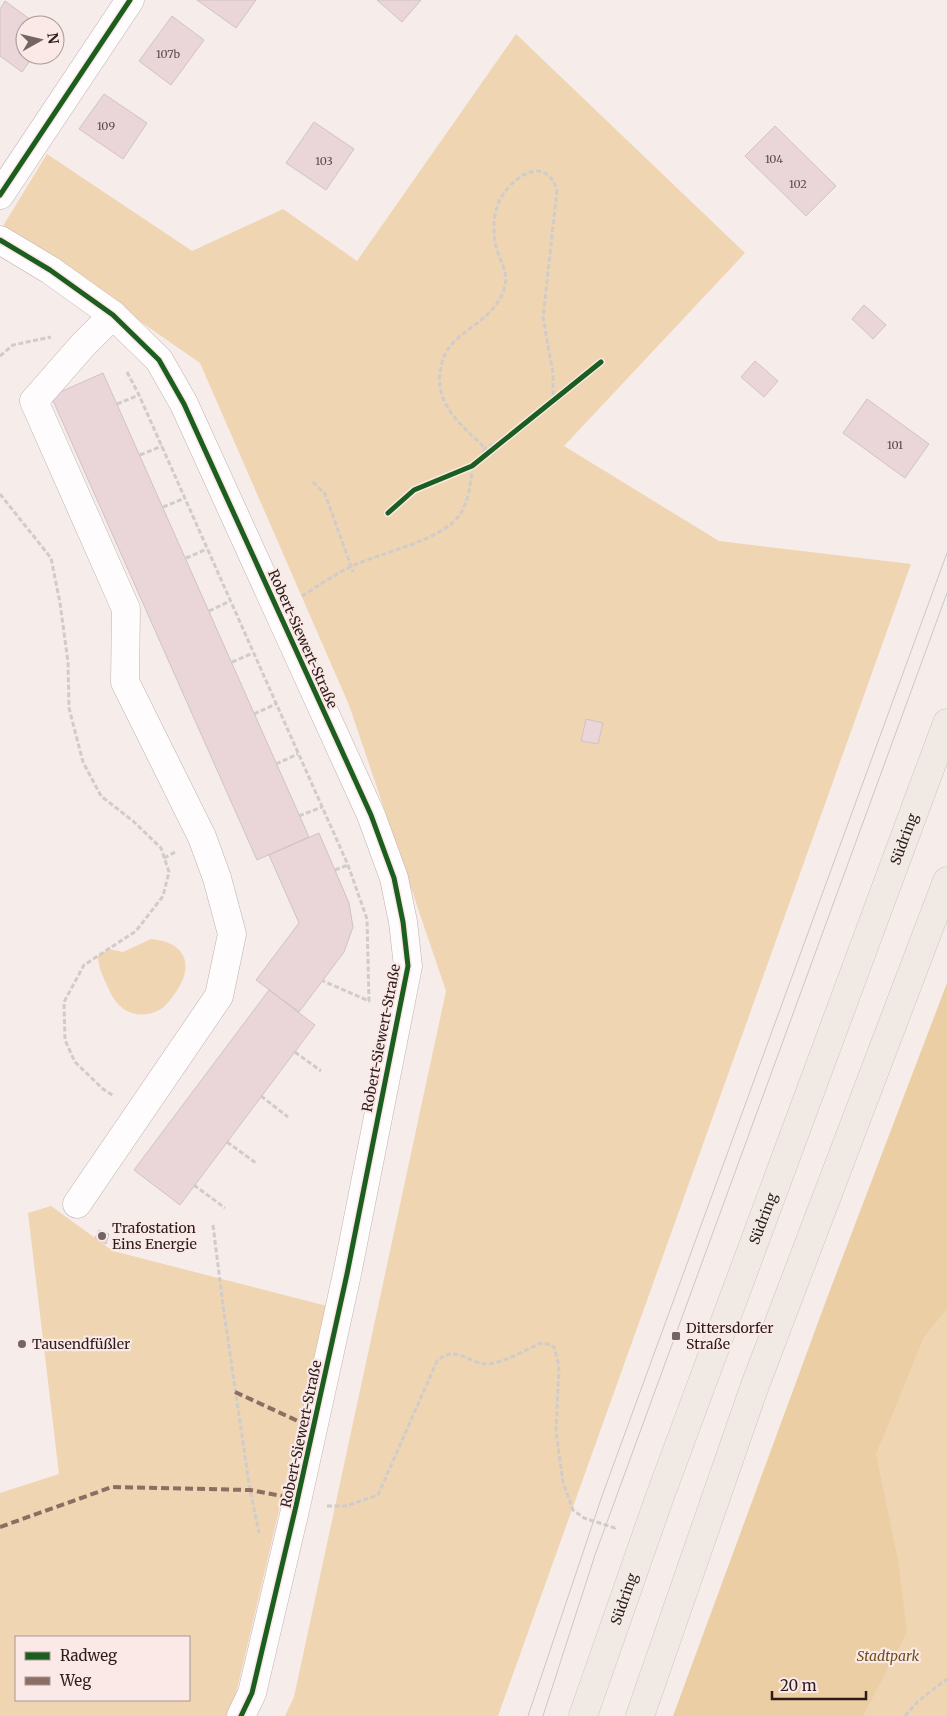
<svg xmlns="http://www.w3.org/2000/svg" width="947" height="1716" viewBox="0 0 947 1716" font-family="Merriweather,serif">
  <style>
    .green { fill: #efd5b2; fill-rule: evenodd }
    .forest { fill: #eccea5 }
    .building { fill: #ead5d8; stroke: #d0c3c4 }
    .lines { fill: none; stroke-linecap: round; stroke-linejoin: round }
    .minor-casing { stroke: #bfb3b1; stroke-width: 29 }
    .major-casing { stroke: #cdc6c6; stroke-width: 29 }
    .path { stroke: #d0cccb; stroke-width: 3; stroke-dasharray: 5 2.5; stroke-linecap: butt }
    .minor { stroke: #fefcfc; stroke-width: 28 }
    .major { stroke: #f1e9e4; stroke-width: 28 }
    .tram { stroke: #ccc8c7; stroke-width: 1 }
    .quiet { stroke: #8d6e63; stroke-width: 4; stroke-dasharray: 8 4; stroke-linecap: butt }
    .cycleway-casing { stroke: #fae9e6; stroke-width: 8 }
    .cycleway { stroke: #1b5e20; stroke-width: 5 }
    .poi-dot { fill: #736563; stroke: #fae9e6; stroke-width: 2 }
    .labels { text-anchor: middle; stroke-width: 4.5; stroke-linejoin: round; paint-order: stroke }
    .number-label { font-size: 11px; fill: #5c4b4a }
    .street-label { font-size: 14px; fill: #2c1d1b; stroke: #fae9e6 }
    .poi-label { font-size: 14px; fill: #2c1d1b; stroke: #fae9e6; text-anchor: start }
    .park-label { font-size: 14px; font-style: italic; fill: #6f501a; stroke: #fae9e6 }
  </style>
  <rect width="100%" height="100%" fill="#f6ecea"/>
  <g class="green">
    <path d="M516,34l229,219 -181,193 155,95 192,23 -413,1152h-213l9,-19 152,-706 -97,-286 -149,-342 -197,-137 44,-72 145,97 91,-42 74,52z"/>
    <path d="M151,939c34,3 44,25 25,53 -4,5 -9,13 -15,17 -21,12 -41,4 -51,-17 -5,-12 -12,-23 -12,-36l11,-7 14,3z"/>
    <path d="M51,1206l62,45 214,55 -92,392 -9,18h-226v-223l59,-19 -31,-261zM16,1637h173v63h-173z"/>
    <path d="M947,1304v412h-142l78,-227 -8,-35 49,-116 19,-24z"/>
  </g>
  <path class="forest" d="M947,983v326l-23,29 -48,116 22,106 9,72 -44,84h-190l154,-418z"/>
  <g class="building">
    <path d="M197,0h59l-20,28z"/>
    <path d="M377,0h44l-19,22z"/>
    <path d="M5,1l33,24h-13v30h9l-12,17 -22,-16v-47z"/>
    <path d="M172,16l32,24 -33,45 -32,-24z"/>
    <path d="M104,94l43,29 -24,36 -44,-30z"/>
    <path d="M314,122l40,27 -28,41 -40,-27z"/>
    <path d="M775,126l61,60 -30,30 -61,-60z"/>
    <path d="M864,305l22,20 -13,14 -21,-20z"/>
    <path d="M755,361l23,20 -14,16 -23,-20z"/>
    <path d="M103,373l206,464 -52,23 -206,-464z"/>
    <path d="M867,399l62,45 -24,34 -62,-45z"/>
    <path d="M586,719l17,4 -5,21 -17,-3z"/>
    <path d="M319,833l30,70 4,24 -9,25 -45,60 -43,-32 43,-57 -30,-68z"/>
    <path d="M269,990l46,35 -135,180 -46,-35z"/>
    <path d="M99,1230l10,4 -3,10 -11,-6z"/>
  </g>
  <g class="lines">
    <defs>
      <g id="minor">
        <path d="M0,195l130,-195"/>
        <path d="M0,240l50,30 63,45 46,45 25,44 187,411 23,63 9,44 5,44 -61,308 -51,232 -44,187 -11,23"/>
        <path d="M77,1204l142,-208 13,-62 -15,-56 -15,-41 -77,-155 1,-73 -92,-208 49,-56 30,-30"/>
      </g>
      <g id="major">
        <path id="s1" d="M583,1716l76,-217 288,-776"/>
        <path d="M640,1716l114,-328 193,-507"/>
      </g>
    </defs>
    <use href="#minor" class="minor-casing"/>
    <use href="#major" class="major-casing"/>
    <g class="path">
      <path d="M0,356l13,-11 38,-8"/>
      <path d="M127,372l12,23 209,470 19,54 2,82 -46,-20"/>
      <path d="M117,404l22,-9"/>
      <path d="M140,455l22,-9"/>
      <path d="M313,482l12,12 28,78"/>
      <path d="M0,494l51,64 9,45 8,59 1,46 14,54 18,34 32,25 28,27 8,24 -6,24 -27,35 -52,34 -20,37 1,38 10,22 28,27 11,7"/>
      <path d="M163,507l22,-9"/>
      <path d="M186,558l21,-9"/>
      <path d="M302,596c16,-10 33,-22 50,-30 28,-13 87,-25 106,-49 11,-14 13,-34 14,-51l10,-9 3,-9c-24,-24 -52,-43 -44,-82 3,-12 8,-20 17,-28 18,-15 39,-26 46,-49 4,-13 0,-21 -5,-33 -6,-17 -7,-35 -1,-52 10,-25 47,-52 59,-14l-14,128 10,55v22l-5,9 -31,25 -15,11 -17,8"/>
      <path d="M209,611l21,-10"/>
      <path d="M232,662l21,-9"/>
      <path d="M254,714l22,-10"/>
      <path d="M276,764l22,-10"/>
      <path d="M299,816l23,-9"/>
      <path d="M164,858l13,-7"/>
      <path d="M335,870l13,-5"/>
      <path d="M295,1052l26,19"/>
      <path d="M261,1096l27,21"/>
      <path d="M227,1142l29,21"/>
      <path d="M194,1185l31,23"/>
      <path d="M213,1225l11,88 26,177 9,43"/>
      <path d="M327,1506h19l32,-11 59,-134c20,-18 32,4 52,3 13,-1 39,-15 52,-21l7,1 6,3 5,19 -3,66 7,50 10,28 11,8 31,10 1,-2"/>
      <path d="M905,1716l13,-15 29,-22"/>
    </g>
    <use href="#minor" class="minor"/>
    <use href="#major" class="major"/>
    <g class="tram">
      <path d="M528,1716l74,-220 345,-943"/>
      <path d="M543,1716l52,-161 352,-962"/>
    </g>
    <g class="quiet">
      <path d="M235,1392l65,30"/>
      <path d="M0,1527l112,-40 138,3 32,6"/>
    </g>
    <defs>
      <g id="cycleway">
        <path d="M0,195l130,-195"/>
        <path d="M0,240l50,30 63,45 46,45 25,44 187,411 23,63 9,44 5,44 -61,308 -51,232 -44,187 -11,23"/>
        <path d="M388,513l26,-23 58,-24 129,-104"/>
      </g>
    </defs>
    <use href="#cycleway" class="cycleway-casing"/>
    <use href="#cycleway" class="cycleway"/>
  </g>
  <g class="poi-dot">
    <circle cx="102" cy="1236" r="5"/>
    <rect x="671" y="1331" width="10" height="10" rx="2.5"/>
    <circle cx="22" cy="1344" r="5"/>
  </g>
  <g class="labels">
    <g class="number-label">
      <text x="168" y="58">107b</text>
      <text x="106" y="130">109</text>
      <text x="774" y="163">104</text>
      <text x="324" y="165">103</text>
      <text x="798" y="188">102</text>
      <text x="895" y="449">101</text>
    </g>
    <g class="street-label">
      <text transform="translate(303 639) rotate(66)" y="5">Robert-Siewert-Straße</text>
      <text dy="5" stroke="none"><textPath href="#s1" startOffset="934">Südring</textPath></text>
      <text transform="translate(381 1038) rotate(-79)" y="5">Robert-Siewert-Straße</text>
      <text dy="5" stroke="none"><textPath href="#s1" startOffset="529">Südring</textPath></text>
      <text transform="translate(301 1434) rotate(-78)" y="5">Robert-Siewert-Straße</text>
      <text dy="5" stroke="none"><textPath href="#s1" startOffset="124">Südring</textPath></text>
    </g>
    <g class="poi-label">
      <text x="112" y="1233">Trafostation<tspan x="112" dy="16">Eins Energie</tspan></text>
      <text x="686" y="1333">Dittersdorfer<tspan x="686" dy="16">Straße</tspan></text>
      <text x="32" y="1349">Tausendfüßler</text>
    </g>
    <g class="park-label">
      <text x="888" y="1661">Stadtpark</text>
    </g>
  </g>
  <rect x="15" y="1636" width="175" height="65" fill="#fae9e6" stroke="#a89795"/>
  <rect x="25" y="1652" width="25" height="8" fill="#1b5e20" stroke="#a89795"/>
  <text x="60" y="1661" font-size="15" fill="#2c1d1b">Radweg</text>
  <rect x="25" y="1677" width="25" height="8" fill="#8d6e63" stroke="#a89795"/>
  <text x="60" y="1686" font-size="15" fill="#2c1d1b">Weg</text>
  <g transform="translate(40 40) rotate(82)"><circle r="24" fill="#fae9e6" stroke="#a89795"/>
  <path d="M0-4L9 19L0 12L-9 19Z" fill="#736563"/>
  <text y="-8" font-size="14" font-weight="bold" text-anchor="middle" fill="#2c1d1b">N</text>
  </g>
  <path d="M772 1691v8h94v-8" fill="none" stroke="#2c1d1b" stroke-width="2.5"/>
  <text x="780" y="1691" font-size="15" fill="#2c1d1b" stroke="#fae9e6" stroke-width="4" paint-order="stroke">20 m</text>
</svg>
